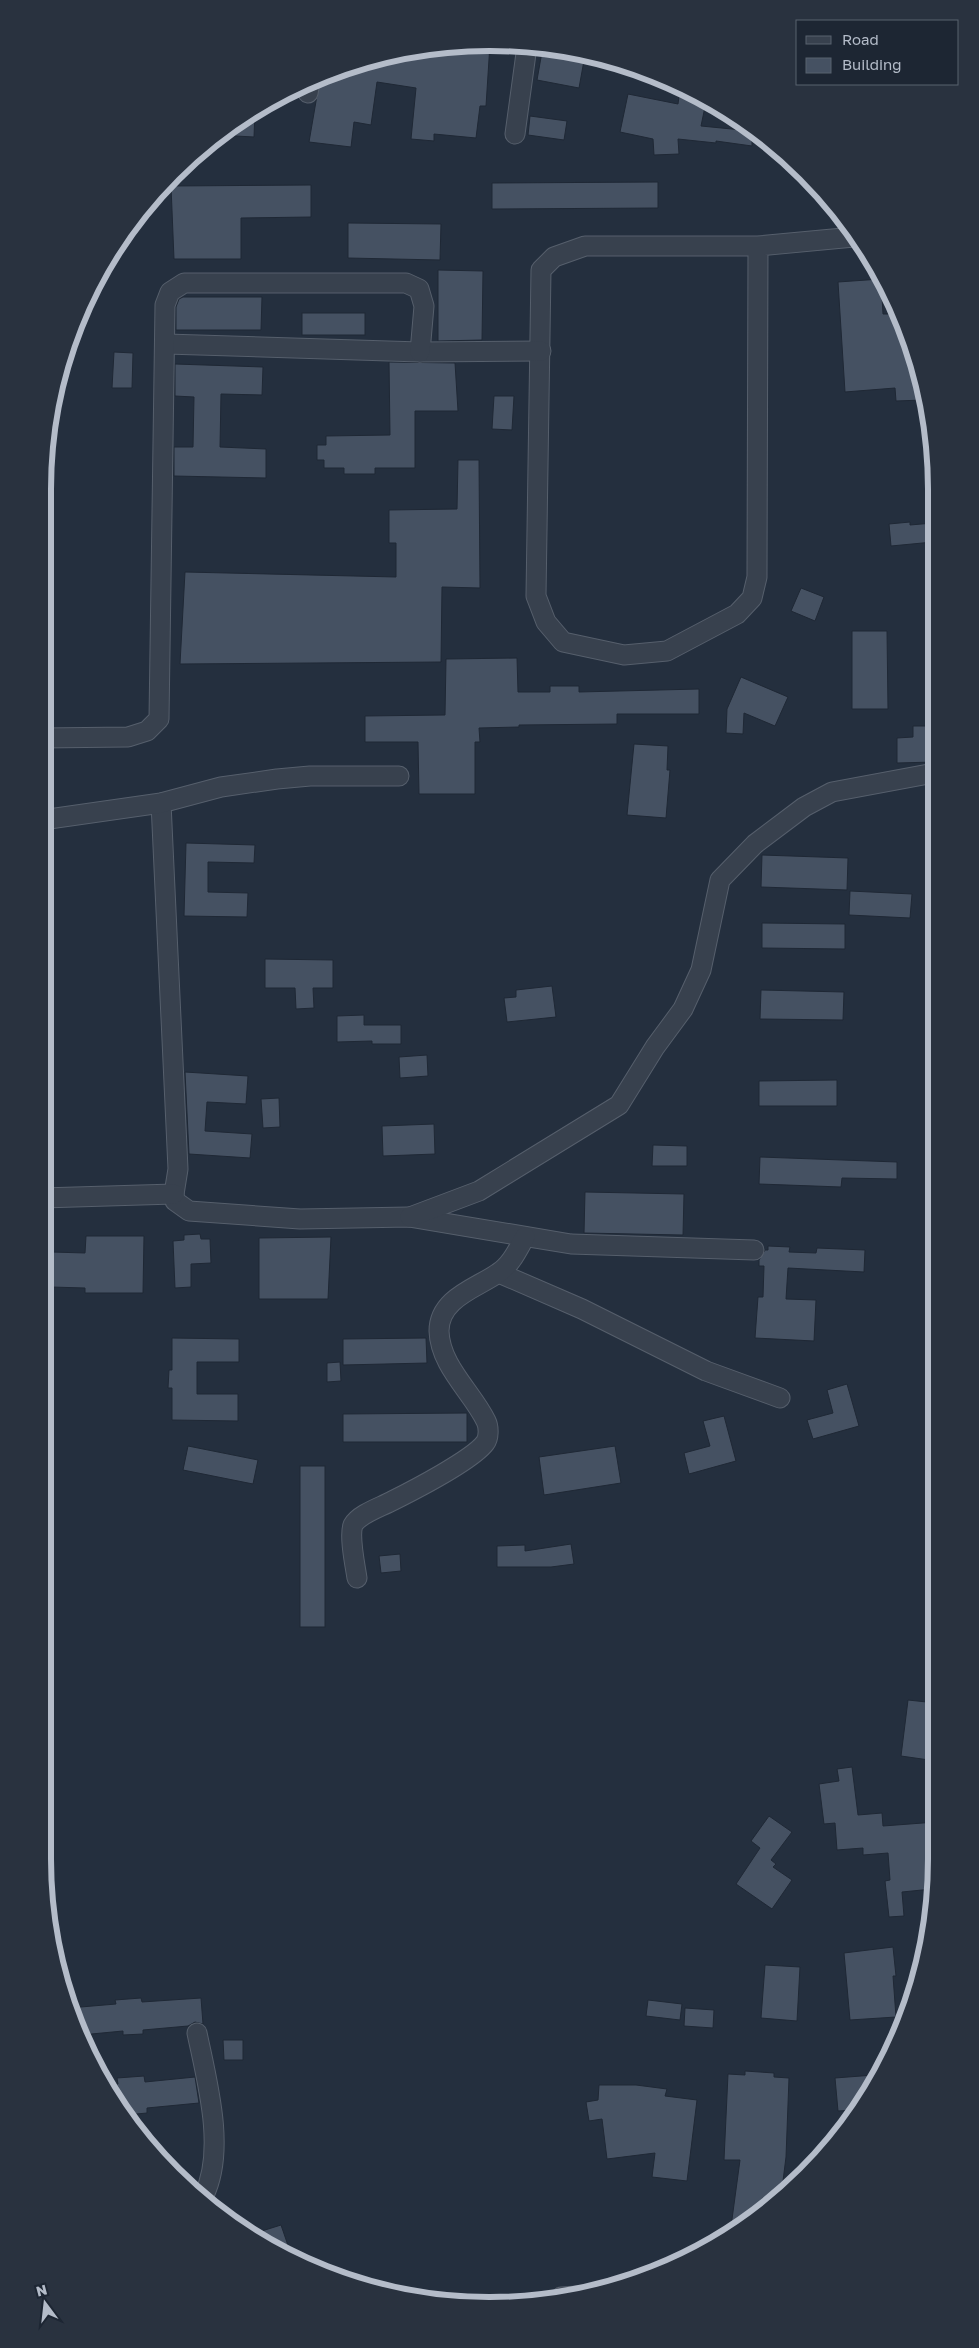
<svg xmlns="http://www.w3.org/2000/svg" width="979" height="2348" viewBox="0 0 979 2348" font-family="'Golos Text',sans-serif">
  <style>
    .building { fill: #455162; stroke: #1f2835 }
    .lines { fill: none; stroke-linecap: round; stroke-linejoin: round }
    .minor-casing { stroke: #565f6c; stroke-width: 21 }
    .minor { stroke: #38414e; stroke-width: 19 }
    .rim { fill: none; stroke: #b4bcc9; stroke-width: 6 }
  </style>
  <rect width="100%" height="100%" fill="#242f3e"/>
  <g class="building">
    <path d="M460,43l30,1 -4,62h-6l-4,32 -42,-4v7l-23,-2 5,-51 -39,-6 -6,43 -17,-3 -3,25 -42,-5 11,-64 54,-20z"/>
    <path d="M543,46l42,9 -6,33 -42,-8z"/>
    <path d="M680,89l26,13 -5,24 51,5v15l-36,-5v2l-38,-4 1,15 -25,1 -1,-16 -33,-7 8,-38 50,10z"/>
    <path d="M255,111l-1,26 -37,-2z"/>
    <path d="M530,116l37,5 -3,19 -36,-5z"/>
    <path d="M658,182v26l-166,1v-26z"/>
    <path d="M311,185v32l-70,1v41h-67l-3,-73z"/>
    <path d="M348,223l93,1 -1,36 -92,-2z"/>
    <path d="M438,270l45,1 -1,69 -44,1z"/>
    <path d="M881,279l2,35h14l26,86 -27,1 -1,-13 -50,4 -7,-110z"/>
    <path d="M183,297h79l-1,33h-85v-23l3,-8z"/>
    <rect x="302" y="313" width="63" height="22"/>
    <path d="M114,352l19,1 -1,35h-20z"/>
    <path d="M389,362l66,1 3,48h-43v57h-40v6h-31v-6h-20v-8h-7v-15h9v-9l64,-1z"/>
    <path d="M175,364l88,3 -1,28 -41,-1 -1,53 46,2v29l-92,-2v-29h19l1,-50 -19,-1z"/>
    <path d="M494,396h20l-2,34 -20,-1z"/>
    <path d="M458,460h21l1,128 -38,-1 -1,75 -261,2 5,-92 211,5v-34h-7v-33l68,-1z"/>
    <path d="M910,522v3l23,-2v19l-42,4 -2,-22z"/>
    <path d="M801,588l23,9 -9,24 -24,-10z"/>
    <path d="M852,631h35l1,78h-36z"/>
    <path d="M517,658l1,34h32v-6h29v6l120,-3v25h-82v10l-98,1v2l-40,1 1,14h-5v52h-56l-1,-52h-53v-26l80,-1 1,-56z"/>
    <path d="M741,677l47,20 -13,29 -31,-13 -1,21 -17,-1 1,-24z"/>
    <path d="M913,726h17v11h3l1,25 -37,1v-25l16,-1z"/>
    <path d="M634,744l34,2 -1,24h3l-4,48 -39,-3z"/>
    <path d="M186,843l69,2 -1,18 -46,-1v30l40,1 -1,24 -63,-1z"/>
    <path d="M762,855l86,3 -1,32 -86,-3z"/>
    <path d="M850,891l62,3 -2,24 -61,-3z"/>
    <path d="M762,923l83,1v25l-83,-1z"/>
    <path d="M265,959l68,1v28h-20l1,20 -18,1 -1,-21h-30z"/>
    <path d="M552,986l4,31 -49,5 -3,-24 12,-1v-7z"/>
    <path d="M761,990l83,2 -1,28 -83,-1z"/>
    <path d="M364,1015v10h37v19h-29v-3l-35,1v-26z"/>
    <path d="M427,1055l1,21 -28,2 -1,-21z"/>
    <path d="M185,1072l63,4 -2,28 -39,-2 -2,29 47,3 -2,24 -61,-4z"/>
    <path d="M837,1080v26h-78v-25z"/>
    <path d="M279,1098l1,29 -17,1 -2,-29z"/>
    <path d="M434,1124l1,30 -52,2 -1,-30z"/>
    <path d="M653,1145l34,1v20h-35z"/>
    <path d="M760,1157l137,5v17l-55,-1 -1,9 -82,-3z"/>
    <path d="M585,1192l99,2 -1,41 -99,-2z"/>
    <path d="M200,1234l1,5h9l1,24 -20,1v23l-16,1 -2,-47 11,-1v-5z"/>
    <path d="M86,1236h58l-1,57h-58v-5l-34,-1 1,-35 33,1z"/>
    <path d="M331,1237l-3,62h-69v-61z"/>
    <path d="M768,1246l22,1 -1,5 27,1 1,-5 48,2 -1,22 -76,-4 -2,31 30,1 -2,41 -59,-3 3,-41h5l1,-31h-5v-6l6,-10h3z"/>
    <path d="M172,1338l67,1v23h-42v32h41v27l-66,-1v-32h-4l1,-18h3z"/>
    <path d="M426,1338l1,25 -84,2v-26z"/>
    <path d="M340,1362l1,19 -14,1v-19z"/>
    <path d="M847,1384l12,42 -46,13 -6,-19 26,-7 -6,-23z"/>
    <path d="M467,1413v29h-124v-28z"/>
    <path d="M724,1416l12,45 -47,13 -5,-21 26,-7 -7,-25z"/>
    <path d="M188,1446l70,14 -5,24 -70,-14z"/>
    <path d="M615,1446l6,37 -77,12 -5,-38z"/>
    <rect x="300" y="1466" width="25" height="161"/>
    <path d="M571,1544l3,20 -23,3h-54v-21l28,-1v6z"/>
    <path d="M400,1554l1,17 -20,2 -2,-17z"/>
    <path d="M908,1700l28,3v58l-35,-5z"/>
    <path d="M852,1767l6,48 24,-2 1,13 53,-4v37l-4,30 -30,3 2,24 -15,1 -4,-36 5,-1 -2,-27 -25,2v-7l-26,2 -2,-27 -11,1 -5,-40 20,-3 -2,-12z"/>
    <path d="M769,1816l23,16 -21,28 5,4 -3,3 19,13 -20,29 -36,-25 24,-36 -9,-7z"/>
    <path d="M893,1947l3,29h-3l3,41 -46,3 -6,-67z"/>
    <path d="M765,1965l35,2 -3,54 -36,-3z"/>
    <path d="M141,1998l1,4 59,-4 2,26 -8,-2 -7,4 -45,4v4l-20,1v-4l-42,4 -12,-27 47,-4 -1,-4z"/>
    <path d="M648,2000l34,4 -2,16 -34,-4z"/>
    <path d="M685,2008l29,2 -1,18 -29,-2z"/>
    <path d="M223,2040h20v20h-19z"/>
    <path d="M745,2071l29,2v4l15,1 -3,79 -4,32 -44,41 -8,4 10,-74h-16l4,-86 17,1z"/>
    <path d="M874,2075l-19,35 -17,1 -3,-33z"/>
    <path d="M144,2076l1,6 50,-5 4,26 -52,5v5l-21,2 -21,-30 13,-1 -1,-6z"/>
    <path d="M599,2085h37l31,4 -2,7 32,4 -10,81 -35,-4 3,-24 -48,6 -5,-40 -13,2 -3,-19 12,-2z"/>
    <path d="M281,2225l11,32 -26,-11 -14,-12z"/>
  </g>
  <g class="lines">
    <defs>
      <g id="minor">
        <path d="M308,93l2,-11"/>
        <path d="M515,134l12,-88"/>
        <path d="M758,246l-1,331 -5,21 -15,16 -70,37 -43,4 -61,-13 -17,-20 -10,-26 5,-326 13,-13 31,-11h173l96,-9"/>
        <path d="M166,344l254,8 121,-1"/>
        <path d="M42,738l86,-1 19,-6 12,-12 6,-414 5,-13 14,-9h222l13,6 5,17 -4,46"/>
        <path d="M161,803l17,366 -4,25 1,7 14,10 111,8 109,-2 162,27 183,6"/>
        <path d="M42,820l119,-17 60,-16 56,-8 33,-3h89"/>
        <path d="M42,1198l132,-4"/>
        <path d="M410,1217l69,-26 140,-86 36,-58 28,-38 18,-39 19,-90 35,-36 49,-37 28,-15 102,-19"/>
        <path d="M499,1273l83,36 124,62 74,27"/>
        <path d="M357,1578c-2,-13 -8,-42 -4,-53 6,-11 28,-18 39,-24 20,-10 80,-41 93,-58 4,-5 4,-16 1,-22 -14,-29 -46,-55 -47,-90 0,-33 38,-43 59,-58 13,-8 20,-24 27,-36"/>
        <path d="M197,2033c10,48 29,117 7,162"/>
        <path d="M561,2297l17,-1"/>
      </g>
    </defs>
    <use href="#minor" class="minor-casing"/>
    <use href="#minor" class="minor"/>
  </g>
  <path d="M0 0H979V2348H0ZM489 51H490A438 438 0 0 1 928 489V1859A438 438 0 0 1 490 2297H489A438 438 0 0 1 51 1859V489A438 438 0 0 1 489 51Z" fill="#29323f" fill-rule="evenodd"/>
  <path class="rim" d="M489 51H490A438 438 0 0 1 928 489V1859A438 438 0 0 1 490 2297H489A438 438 0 0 1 51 1859V489A438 438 0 0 1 489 51Z"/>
  <rect x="796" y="20" width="162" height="65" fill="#1d2633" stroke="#59626f"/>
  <rect x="806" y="36" width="25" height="8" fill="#38414e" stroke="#59626f"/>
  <text x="842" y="45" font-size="15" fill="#b4bcc9">Road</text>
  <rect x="806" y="58" width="25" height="15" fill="#455162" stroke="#59626f"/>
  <text x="842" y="70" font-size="15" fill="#b4bcc9">Building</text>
  <g transform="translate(45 2303) rotate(345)" stroke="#1d2633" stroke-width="4" paint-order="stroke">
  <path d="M0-4L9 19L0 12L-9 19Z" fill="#b4bcc9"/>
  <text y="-8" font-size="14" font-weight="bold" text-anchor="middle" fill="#b4bcc9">N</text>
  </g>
</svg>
